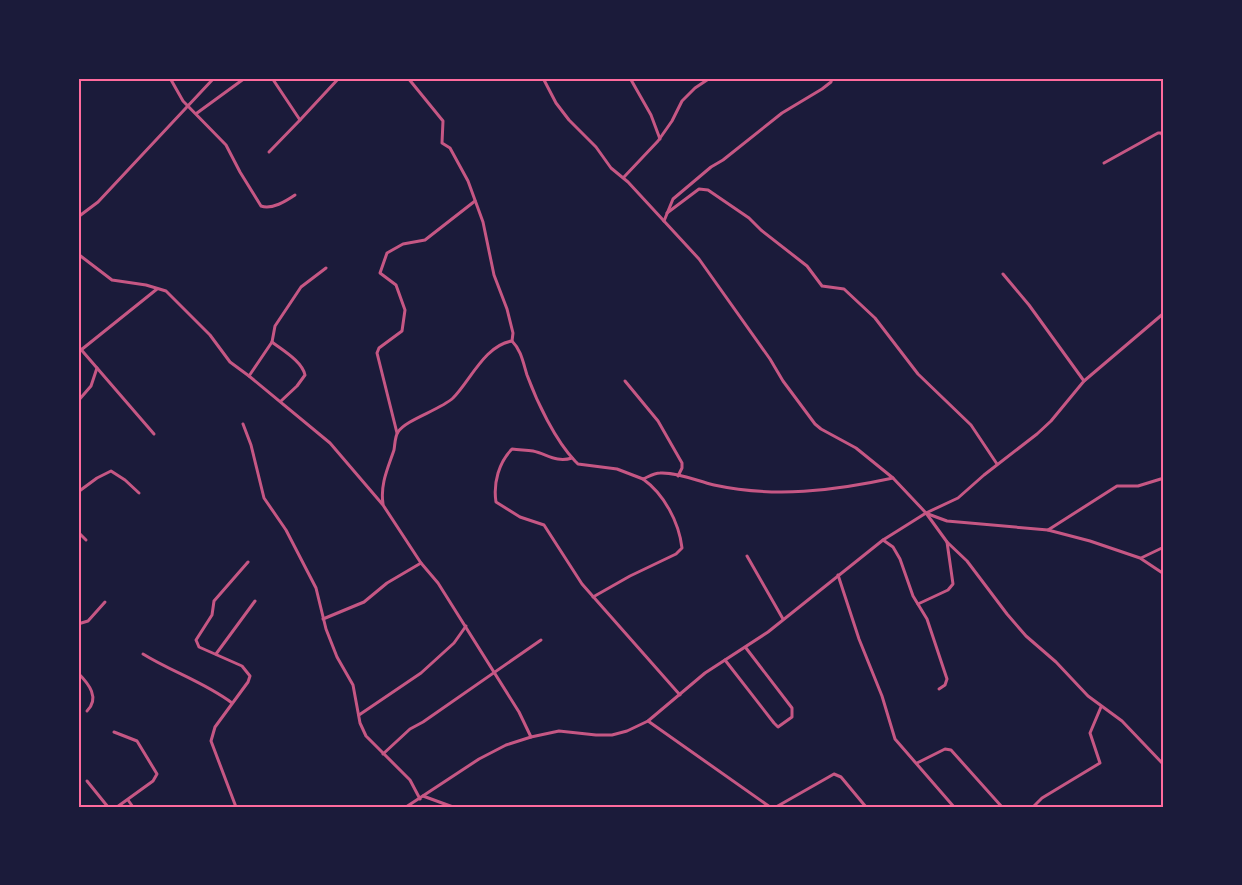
<svg xmlns="http://www.w3.org/2000/svg" width="1242" height="885" viewBox="0 0 1242 885" font-family="'Titillium Web',sans-serif">
  <style>
    .lines { fill: none; stroke-linecap: round; stroke-linejoin: round }
    .minor { stroke: #c65784; stroke-width: 3 }
    .neatline { fill: none; stroke: #ff6b9d; stroke-width: 2 }
  </style>
  <rect width="100%" height="100%" fill="#1b1b3a"/>
  <g class="lines">
    <g class="minor">
      <path d="M170,78l13,23 43,44 14,27 21,34c11,4 25,-5 34,-11"/>
      <path d="M272,78l28,42 39,-42"/>
      <path d="M408,78l35,43 -1,22 8,5 18,33 15,41 11,53 13,34 6,24 -1,8c9,9 11,21 15,34 10,27 28,65 48,86l3,3 39,5 26,10c5,-2 11,-6 17,-6 17,-1 37,8 54,12 60,13 120,6 179,-7"/>
      <path d="M543,78l13,25 13,17 27,27 15,21 17,14 71,77 71,100 13,22 32,43 6,5 35,19 37,30 33,35 21,29 20,19 40,53 19,22 30,26 32,34 34,25 42,44"/>
      <path d="M630,78l21,37 9,24"/>
      <path d="M197,113l48,-35"/>
      <path d="M269,152l31,-32"/>
      <path d="M1104,163l54,-30h3l3,4"/>
      <path d="M624,177l34,-36 14,-20 10,-20 13,-13 15,-10"/>
      <path d="M667,213l32,-24 9,1 41,28 12,12 46,36 15,20 22,3 31,29 43,56 53,51 26,39"/>
      <path d="M78,217l20,-15 116,-124"/>
      <path d="M664,221l9,-22 38,-32 12,-7 59,-47 40,-24 9,-7 1,-4"/>
      <path d="M78,254l34,26 34,5 20,6 44,44 20,27 19,14 81,67 53,62 38,58 17,20 81,129 12,25"/>
      <path d="M1003,274l26,31 55,76"/>
      <path d="M272,342c10,8 30,19 33,33l-8,11 -16,15"/>
      <path d="M78,346l76,88"/>
      <path d="M81,350l76,-61"/>
      <path d="M249,376l23,-34 3,-16 26,-39 25,-19"/>
      <path d="M625,381l33,40 24,42v5l-4,8"/>
      <path d="M78,401l13,-15 6,-18"/>
      <path d="M243,424l8,21 13,53 22,32 30,58 10,41 11,28 16,28 7,38 6,13 44,44 10,19"/>
      <path d="M397,433l-20,-80 2,-5 23,-17 3,-21 -9,-25 -16,-12 7,-20 16,-9 22,-4 50,-39"/>
      <path d="M572,458c-16,5 -25,-4 -39,-7 -7,-1 -14,-1 -21,-2 -13,13 -19,34 -16,53l24,15 24,8 38,59 98,111"/>
      <path d="M78,492l19,-14 14,-7 14,9 14,13"/>
      <path d="M383,504c-3,-20 5,-36 11,-54 1,-6 1,-14 4,-18 7,-12 42,-22 55,-34 17,-17 32,-53 59,-57"/>
      <path d="M928,514l19,7 101,9 42,11 50,17 24,16"/>
      <path d="M1048,530l69,-44h21l26,-8"/>
      <path d="M78,532l8,8"/>
      <path d="M883,540l10,7 7,12 13,37 14,23 20,60 -2,6 -6,4"/>
      <path d="M747,556l36,63"/>
      <path d="M1141,558l23,-11"/>
      <path d="M838,575l21,64 23,57 13,43 59,68"/>
      <path d="M593,597l37,-21 46,-22 6,-6c-3,-26 -18,-54 -39,-69"/>
      <path d="M918,604l30,-14 5,-6 -6,-42"/>
      <path d="M323,619l41,-17 23,-19 34,-20"/>
      <path d="M78,624l10,-3 17,-19"/>
      <path d="M143,654c29,18 61,28 89,49"/>
      <path d="M216,654l39,-53"/>
      <path d="M725,660l49,63 4,4 14,-10v-9l-46,-60"/>
      <path d="M78,673c11,11 22,25 9,38"/>
      <path d="M359,715l62,-42 33,-30 12,-17"/>
      <path d="M648,721l122,86"/>
      <path d="M114,732l23,9 20,33 -4,7 -36,26"/>
      <path d="M383,754l27,-25 13,-7 118,-82"/>
      <path d="M917,763l28,-14 6,1 51,57"/>
      <path d="M87,781l21,26"/>
      <path d="M423,796l30,11"/>
      <path d="M128,800l5,7"/>
      <path d="M236,807l-25,-66 4,-14 33,-45 2,-6 -8,-10 -43,-19 -3,-7 16,-25 2,-14 34,-39"/>
      <path d="M406,807l73,-48 27,-14 25,-8 28,-6 37,4h16l15,-4 21,-10 57,-48 63,-41 115,-92 43,-27 32,-15 26,-23 53,-41 14,-13 33,-40 80,-68"/>
      <path d="M776,807l58,-33 7,3 25,30"/>
      <path d="M1033,807l9,-9 58,-35 -10,-30 11,-26"/>
    </g>
  </g>
  <rect width="1242" height="885" fill="none" stroke="#1b1b3a" stroke-width="159"/>
  <rect x="80" y="80" width="1082" height="726" class="neatline"/>
</svg>
